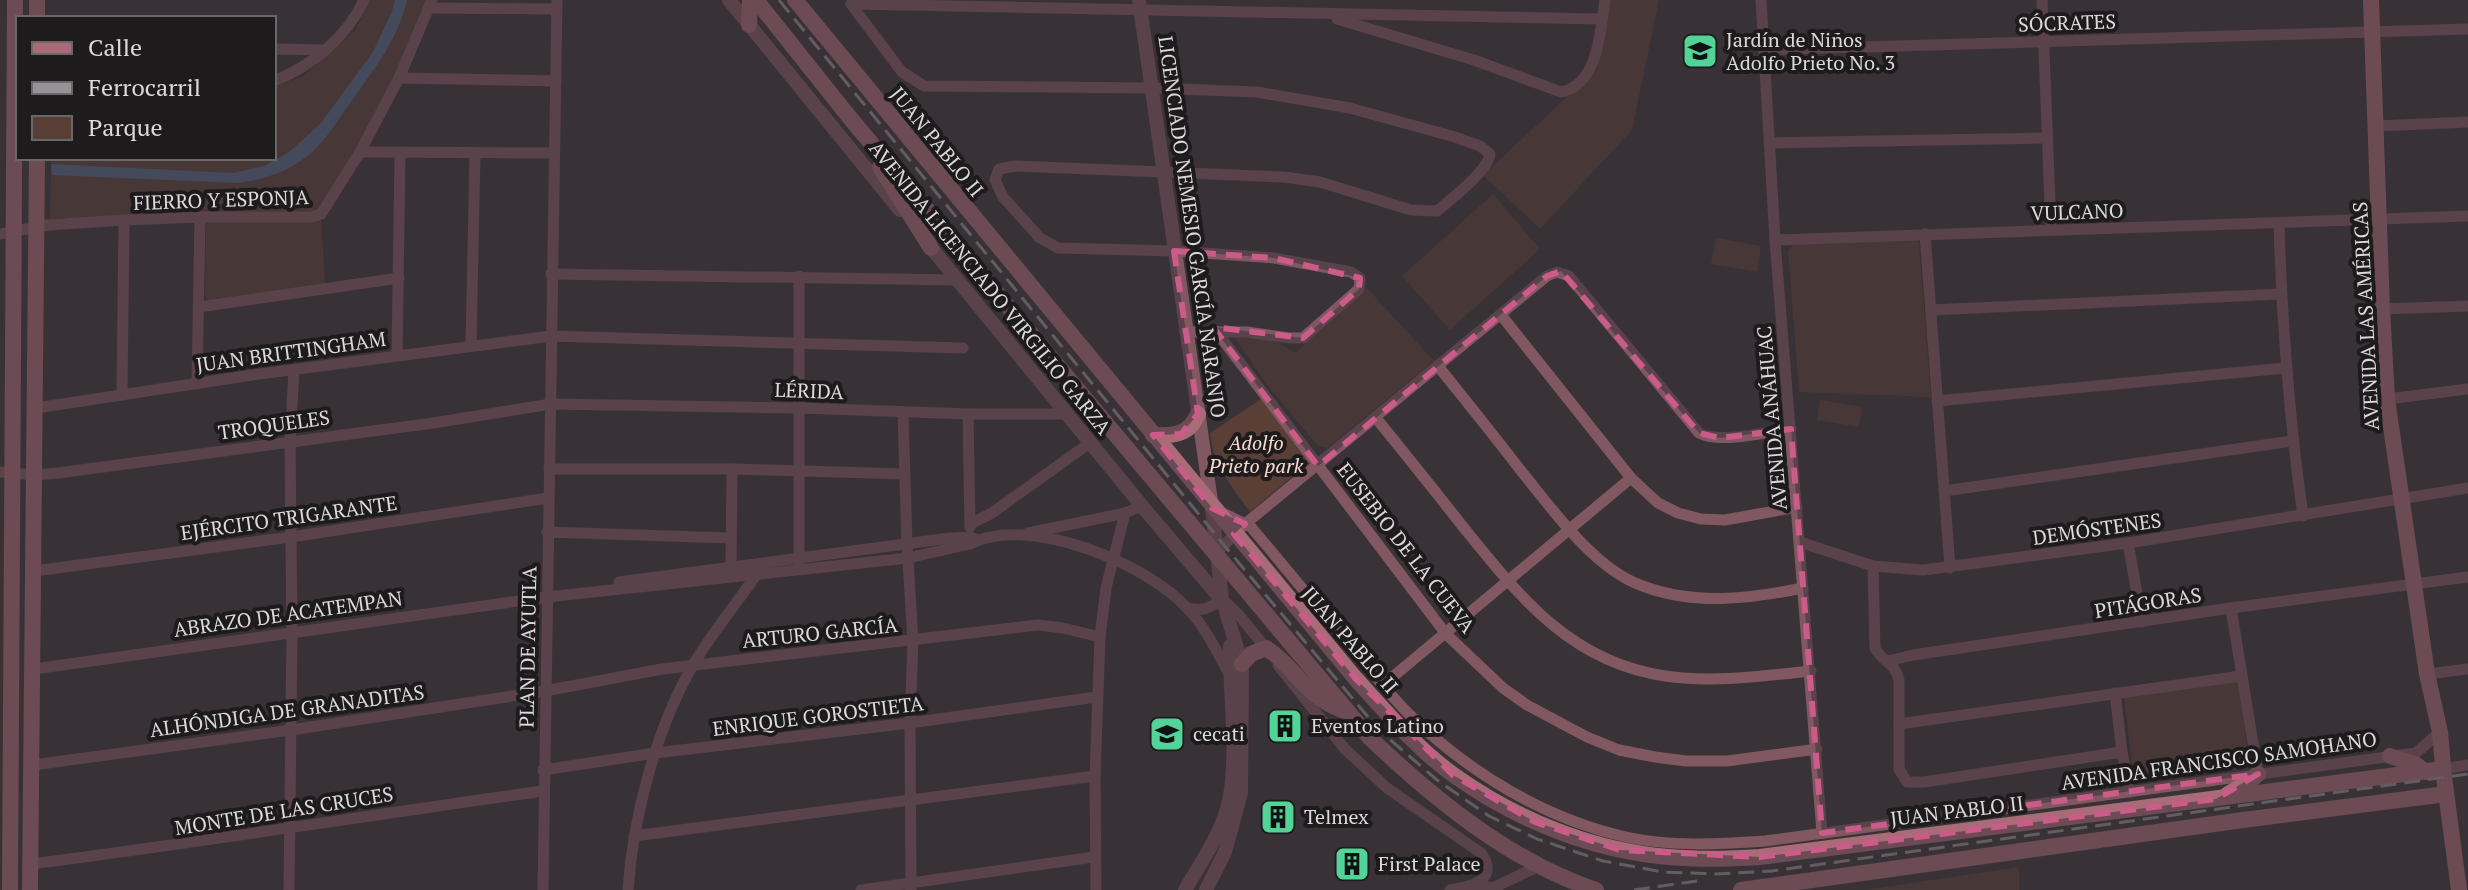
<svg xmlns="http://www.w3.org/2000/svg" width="2468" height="890" viewBox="0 0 2468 890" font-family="'PT Serif',serif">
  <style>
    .green { fill: #593f36 }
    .water { fill: #536688 }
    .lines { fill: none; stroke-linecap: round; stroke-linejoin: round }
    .minor { stroke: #815861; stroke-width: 11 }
    .tertiary { stroke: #815861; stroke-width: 14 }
    .secondary { stroke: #aa6b79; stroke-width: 16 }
    .rail { stroke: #979296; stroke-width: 3; stroke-dasharray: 16 8; stroke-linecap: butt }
    .marked { fill: none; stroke: #cb5b88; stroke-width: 6; stroke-dasharray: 16 10; stroke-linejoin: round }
    .labels { text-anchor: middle; stroke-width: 8; stroke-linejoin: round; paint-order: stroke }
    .street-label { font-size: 20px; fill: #dcd8db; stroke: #1e1b1d }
    .poi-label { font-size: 20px; fill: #dcd8db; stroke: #1e1b1d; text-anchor: start }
    .park-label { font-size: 20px; font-style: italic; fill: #f8dad0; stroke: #1e1b1d }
  </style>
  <rect width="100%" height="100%" fill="#393237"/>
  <g class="green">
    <path d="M370,0h60c-31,72 -68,144 -113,209l-5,4 -173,2 -89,4 1,-61h223v-71l28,-10 53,-46z"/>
    <path d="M1610,0h49l-27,130 -92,99 -57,-54 113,-105z"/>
    <path d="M1493,194l47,55 -90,81 -48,-54z"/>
    <path d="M321,218l4,66 -117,16 -3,-5 1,-69 3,-4z"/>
    <path d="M1716,238l45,8 -4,26 -46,-8z"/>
    <path d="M1917,241l2,3 12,153 -132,-5 -11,-141 6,-7z"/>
    <path d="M1366,287l68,74 -107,87 -9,-2 -51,-61 -33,-48 2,-3 42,8 17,11z"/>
    <path d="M1261,399l50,62 -61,51c-19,-27 -36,-45 -40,-79z"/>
    <path d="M1820,400l42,7 -3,20 -42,-7z"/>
    <path d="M2238,680l11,83 -3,4 -109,15 -3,-2 -10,-82z"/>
    <path d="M2019,867v23h-154z"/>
  </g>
  <path class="water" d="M395,0h12c-9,40 -34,71 -57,103 -15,21 -27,43 -48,57 -20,14 -41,20 -64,23l-186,-8 -1,-11 182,9 31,-7 25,-14 32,-29 52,-71 19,-41z"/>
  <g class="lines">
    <g class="minor">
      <path d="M1761,0l14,240 47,593"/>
      <path d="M2042,0l9,230"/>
      <path d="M851,4l51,68 22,14 229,2 104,4 93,16 105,29 25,9 10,8c-2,17 -39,45 -53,57l-26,-1 -91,-28 -36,-5 -268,-11 -17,3 -4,11 8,17 37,41 18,10 116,3 100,7 77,14 9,6 -1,11 -56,49h-14l-42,-6h-62"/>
      <path d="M851,4l751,15"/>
      <path d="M429,8l127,1"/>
      <path d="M1337,19l137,41 87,32c38,-8 39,-61 44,-92"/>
      <path d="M274,49l51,1"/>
      <path d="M1763,50l705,-21"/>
      <path d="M399,78l157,3"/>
      <path d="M274,81c38,-15 73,-44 90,-81"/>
      <path d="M2377,126l91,-4"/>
      <path d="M1769,143l278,-5"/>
      <path d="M360,152l193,1"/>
      <path d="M2279,224c3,99 10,194 24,292"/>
      <path d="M0,234l48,-9 76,-5 76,-3h112l9,-3 39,-62 39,-74 33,-78"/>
      <path d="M1925,234l25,334"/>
      <path d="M1775,240l693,-24"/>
      <path d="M551,274l406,6"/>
      <path d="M199,307l200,-29"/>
      <path d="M2382,309l86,-3"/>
      <path d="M1931,310l350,-16"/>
      <path d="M1501,315l130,163 27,25 20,10 23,6 24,1 72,-13"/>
      <path d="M1216,331l230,303 57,54 24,17 60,32 32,13 36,7 31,4h41l90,-12"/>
      <path d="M471,345l4,-192"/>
      <path d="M397,355l3,-201"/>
      <path d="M1438,366c27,34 54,67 80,101 32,39 74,100 122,118 54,21 108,14 163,3"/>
      <path d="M197,384l3,-167"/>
      <path d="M122,395l2,-175"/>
      <path d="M2387,399l81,-10"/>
      <path d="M1937,401l348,-33"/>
      <path d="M292,406l2,-36"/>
      <path d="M36,408l216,-33 299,-39 412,12"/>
      <path d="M903,413l4,131 6,97 -3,82 1,167"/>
      <path d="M968,414l2,113"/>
      <path d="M1376,418c30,37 59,73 88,110 56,69 106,134 201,148 48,7 97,0 146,-5"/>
      <path d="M549,469h183l172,5"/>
      <path d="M0,472l36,3 22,-2 375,-50 118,-19 250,4 167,6h98"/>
      <path d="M1944,491l348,-50"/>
      <path d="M1221,512l30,15c34,40 67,81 101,121 20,23 38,48 60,69 59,57 134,102 214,120 45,10 94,7 139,4l651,-88 24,-21"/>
      <path d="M970,524l22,-11 99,-71"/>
      <path d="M547,532l183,6"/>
      <path d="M1028,533l97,-20 17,-7"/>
      <path d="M1800,542l73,24 50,4 205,-27 340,-55"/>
      <path d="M2128,543l14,79"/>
      <path d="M1216,553l29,-29 302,-248 10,-4 12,4 130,157c19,11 69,-1 92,-4"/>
      <path d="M799,564v-288"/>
      <path d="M1873,566l2,82c8,15 20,14 24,32v89l8,13h17l198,-30"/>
      <path d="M731,567l1,-98"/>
      <path d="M34,571l257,-34 257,-39"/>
      <path d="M619,582l331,-44 20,-1 8,3"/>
      <path d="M1188,608c14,4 22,0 34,-9l17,16 29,36"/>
      <path d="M2231,608l27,166"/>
      <path d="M1888,661l25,-6 318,-47 237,-31"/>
      <path d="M1278,665l67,84 42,39 94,65c19,27 -10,34 -31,37"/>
      <path d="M34,669l513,-72 361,-39 62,-14c58,-30 177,19 218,65 18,19 30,45 43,68"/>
      <path d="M2427,674l41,-5"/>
      <path d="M1383,685l248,-207"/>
      <path d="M2115,693l7,59 8,40"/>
      <path d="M1899,724l342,-48"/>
      <path d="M33,765l258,-35 254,-39 117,-22 376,-44 25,3 37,9"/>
      <path d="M2443,769l25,-4"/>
      <path d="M543,770l112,-17 255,-30 186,-26"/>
      <path d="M634,836l461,-60"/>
      <path d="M31,864c171,-22 341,-49 512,-73"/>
      <path d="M1476,885l17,3 46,-22"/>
      <path d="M289,890l3,-258 -2,-191 2,-30"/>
      <path d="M543,890l14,-890"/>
      <path d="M628,890c5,-73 28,-161 65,-225 19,-32 43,-61 64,-91"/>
      <path d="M861,890l233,-33"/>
      <path d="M1096,890l-1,-114 5,-139 6,-49 19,-75"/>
    </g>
    <g class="tertiary">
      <path d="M729,0l171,210"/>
      <path d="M1139,0l73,508 10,91 20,65 -1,129 -16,59 -19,38"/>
      <path d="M924,239l218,267 79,93"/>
      <path d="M1185,890c16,-28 37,-57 44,-89 10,-49 0,-106 1,-155"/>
    </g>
    <g class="secondary">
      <path d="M37,0v18"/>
      <path d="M756,0l94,118 520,620c64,61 141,124 226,152"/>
      <path d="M795,0l560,678c31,34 62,71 100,98 62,44 138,75 214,81 30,3 60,2 91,0l683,-88"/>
      <path d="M2371,0l11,309 5,90 40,275 13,58 4,45 15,113"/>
      <path d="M749,25l1,-25"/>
      <path d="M880,167l51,81"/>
      <path d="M1153,435c21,1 36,0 45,-21"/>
      <path d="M1242,664l9,-10 15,-6c31,20 37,47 76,62"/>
      <path d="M2390,756l25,8 11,8"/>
      <path d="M2228,794l21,-12 9,-8"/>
      <path d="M10,890l5,-890"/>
      <path d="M30,890l7,-732"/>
      <path d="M1741,890l502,-70 203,-26"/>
    </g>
    <g class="rail">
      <path d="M779,0l449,550 151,180 58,50 52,36 48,23 66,22 60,11 54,2 55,-3 696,-97"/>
      <path d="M1634,890l63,-9"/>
    </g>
  </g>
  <path d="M0 0H2468V890H0ZM1174,251l100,7 86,20 -1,11 -56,49 -90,-11 105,139 229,-190 14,-5 138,162 21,5 71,-9 31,404 436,-59 -42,25 -456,58 -140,-7 -85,-28 -82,-47 -98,-97 -121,-144 11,-10 -33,-16 -59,-73 28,-1 17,-20z" fill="#393237" fill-opacity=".55" fill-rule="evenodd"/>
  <path class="marked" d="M1174,251l100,7 86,20 -1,11 -56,49 -90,-11 105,139 229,-190 14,-5 138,162 21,5 71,-9 31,404 436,-59 -42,25 -456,58 -140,-7 -85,-28 -82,-47 -98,-97 -121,-144 11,-10 -33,-16 -59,-73 28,-1 17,-20z"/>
  <defs>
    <symbol id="school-square" viewBox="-11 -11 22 22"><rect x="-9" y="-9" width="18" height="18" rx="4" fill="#52d397" stroke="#1e1b1d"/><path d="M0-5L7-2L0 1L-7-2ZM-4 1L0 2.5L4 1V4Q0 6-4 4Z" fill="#111"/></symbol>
    <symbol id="building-square" viewBox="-11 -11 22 22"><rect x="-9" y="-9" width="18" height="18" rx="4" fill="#52d397" stroke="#1e1b1d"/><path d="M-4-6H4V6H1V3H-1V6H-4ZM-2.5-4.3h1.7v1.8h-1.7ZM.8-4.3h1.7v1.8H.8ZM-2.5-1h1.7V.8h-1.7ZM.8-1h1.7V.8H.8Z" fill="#111"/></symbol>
  </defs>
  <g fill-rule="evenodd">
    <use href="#school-square" x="1680" y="31" width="40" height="40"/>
    <use href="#building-square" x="1265" y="706" width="40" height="40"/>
    <use href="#school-square" x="1147" y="714" width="40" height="40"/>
    <use href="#building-square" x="1258" y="797" width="40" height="40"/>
    <use href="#building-square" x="1332" y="844" width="40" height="40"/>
  </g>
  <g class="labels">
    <g class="street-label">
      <text transform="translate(2067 23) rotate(-2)" y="7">SÓCRATES</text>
      <text transform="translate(937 142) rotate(51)" y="7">JUAN PABLO II</text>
      <text transform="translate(221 200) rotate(-2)" y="7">FIERRO Y ESPONJA</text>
      <text transform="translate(2077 212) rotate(-2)" y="7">VULCANO</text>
      <text transform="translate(1192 227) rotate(82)" y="7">LICENCIADO NEMESIO GARCÍA NARANJO</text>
      <text transform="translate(990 288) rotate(51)" y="7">AVENIDA LICENCIADO VIRGILIO GARZA</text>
      <text transform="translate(2366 316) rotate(-93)" y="7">AVENIDA LAS AMÉRICAS</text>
      <text transform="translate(291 352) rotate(-8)" y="7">JUAN BRITTINGHAM</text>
      <text transform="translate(809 391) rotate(2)" y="7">LÉRIDA</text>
      <text transform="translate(1772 418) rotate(-95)" y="7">AVENIDA ANÁHUAC</text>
      <text transform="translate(274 425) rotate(-8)" y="7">TROQUELES</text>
      <text transform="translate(289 518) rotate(-8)" y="7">EJÉRCITO TRIGARANTE</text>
      <text transform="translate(2097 529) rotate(-8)" y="7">DEMÓSTENES</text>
      <text transform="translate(1406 548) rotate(52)" y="7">EUSEBIO DE LA CUEVA</text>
      <text transform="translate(2148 603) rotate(-9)" y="7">PITÁGORAS</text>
      <text transform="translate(288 614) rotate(-8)" y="7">ABRAZO DE ACATEMPAN</text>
      <text transform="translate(820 633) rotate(-6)" y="7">ARTURO GARCÍA</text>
      <text transform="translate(1350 640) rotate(49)" y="7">JUAN PABLO II</text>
      <text transform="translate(528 647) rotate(-89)" y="7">PLAN DE AYUTLA</text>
      <text transform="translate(287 711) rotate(-8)" y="7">ALHÓNDIGA DE GRANADITAS</text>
      <text transform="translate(818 716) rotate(-7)" y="7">ENRIQUE GOROSTIETA</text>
      <text transform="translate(2219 761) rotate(-8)" y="7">AVENIDA FRANCISCO SAMOHANO</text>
      <text transform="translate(284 811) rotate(-9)" y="7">MONTE DE LAS CRUCES</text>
      <text transform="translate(1957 811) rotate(-7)" y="7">JUAN PABLO II</text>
    </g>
    <g class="poi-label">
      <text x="1726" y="47">Jardín de Niños<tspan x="1726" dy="23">Adolfo Prieto No. 3</tspan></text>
      <text x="1311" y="733">Eventos Latino</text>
      <text x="1193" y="741">cecati</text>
      <text x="1304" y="824">Telmex</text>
      <text x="1378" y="871">First Palace</text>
    </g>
    <g class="park-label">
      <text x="1256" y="450">Adolfo<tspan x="1256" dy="23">Prieto park</tspan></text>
    </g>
  </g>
  <rect x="16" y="16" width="260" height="144" fill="#1e1b1d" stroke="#6a6769" stroke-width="2"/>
  <rect x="32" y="42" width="40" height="12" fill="#aa6b79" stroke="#6a6769" stroke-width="2"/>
  <text x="88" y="56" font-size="24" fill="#dcd8db">Calle</text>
  <rect x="32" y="82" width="40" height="12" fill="#979296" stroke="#6a6769" stroke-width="2"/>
  <text x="88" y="96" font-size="24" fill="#dcd8db">Ferrocarril</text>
  <rect x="32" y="116" width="40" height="24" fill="#593f36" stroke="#6a6769" stroke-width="2"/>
  <text x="88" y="136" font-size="24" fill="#dcd8db">Parque</text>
</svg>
